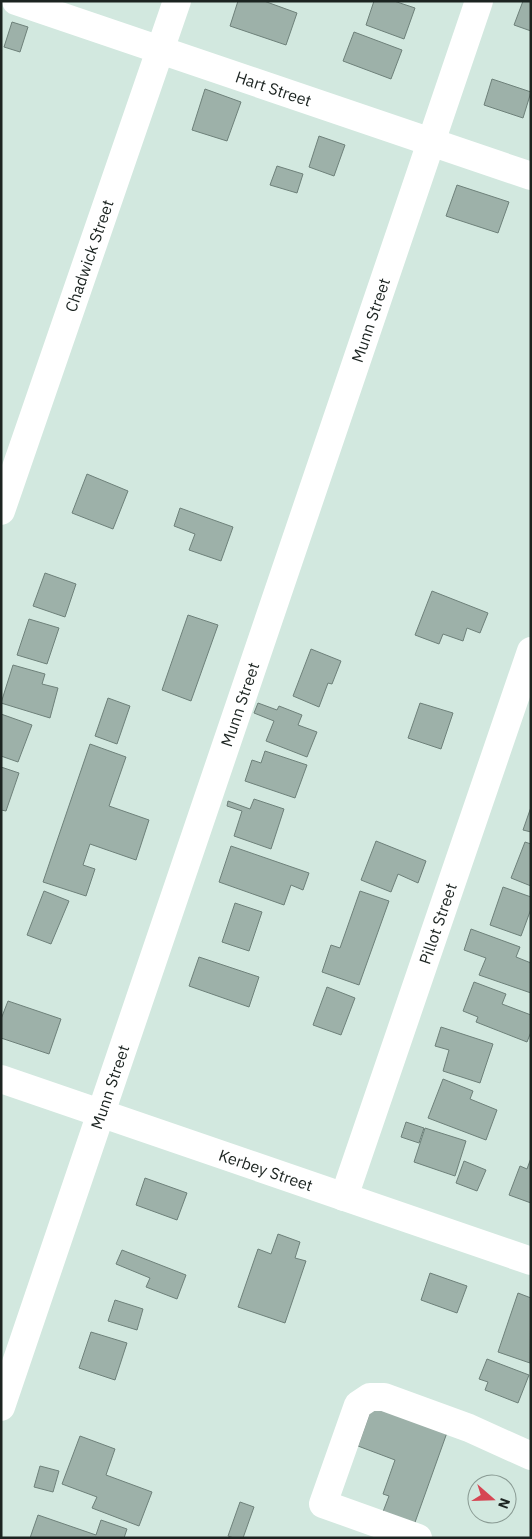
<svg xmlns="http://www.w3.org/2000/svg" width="532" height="1539" viewBox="0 0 532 1539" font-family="'IBM Plex Sans',sans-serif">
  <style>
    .building { fill: #9db1a9; stroke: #6e817a }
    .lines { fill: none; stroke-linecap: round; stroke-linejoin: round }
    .minor { stroke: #fff; stroke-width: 28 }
    .labels { text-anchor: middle; stroke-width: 4; stroke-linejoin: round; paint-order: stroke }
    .street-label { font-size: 16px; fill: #1c2421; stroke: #d2e8df }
  </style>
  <rect width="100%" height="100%" fill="#d2e8df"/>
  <g class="building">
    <path d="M238,1h26l33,12 -11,32 -56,-19z"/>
    <path d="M374,1h20l21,7 -11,31 -38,-14z"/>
    <path d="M523,1h8v30l-17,-6z"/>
    <path d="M12,22l16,5 -8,25 -16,-5z"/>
    <path d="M354,32l48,18 -11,29 -48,-18z"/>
    <path d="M492,79l39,13 -8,26 -39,-13z"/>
    <path d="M205,89l36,13 -14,39 -35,-11z"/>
    <path d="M319,136l26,9 -11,31 -25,-9z"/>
    <path d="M277,166l26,8 -6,19 -27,-8z"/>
    <path d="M457,185l52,17 -11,31 -52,-17z"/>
    <path d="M87,474l41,17 -15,38 -41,-16z"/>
    <path d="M180,508l53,19 -12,34 -32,-11 6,-16 -21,-8z"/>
    <path d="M45,573l31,11 -11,33 -32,-11z"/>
    <path d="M432,591l56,22 -8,20 -13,-5 -4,13 -20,-7 -4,10 -24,-9z"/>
    <path d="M188,615l30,10 -27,76 -29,-11z"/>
    <path d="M29,619l30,9 -12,36 -30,-9z"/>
    <path d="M311,649l30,12 -9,23 -4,-1 -9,24 -26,-11z"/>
    <path d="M13,665l32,9 -3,10 16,4 -8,30 -49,-15z"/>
    <path d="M108,698l22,8 -13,38 -22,-8z"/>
    <path d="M258,703l19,7 2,-4 23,9 -4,10 19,7 -10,25 -41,-16 8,-20 -20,-8z"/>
    <path d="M420,703l33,10 -12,36 -33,-11z"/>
    <path d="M1,714l31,11 -14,37 -17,-6z"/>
    <path d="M90,744l36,13 -17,49 40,14 -13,40 -46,-16 -7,21 12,4 -9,27 -43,-14z"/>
    <path d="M265,751l42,14 -12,33 -50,-17 7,-21 9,3z"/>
    <path d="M1,767l18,6 -13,38 -5,-1z"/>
    <path d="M254,799l30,10 -13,40 -37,-13 8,-25 -15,-5 1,-5 22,8z"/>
    <path d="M531,807v25l-8,-2z"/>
    <path d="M376,841l50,20 -8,22 -20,-9 -7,18 -30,-12z"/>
    <path d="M525,842l6,2v42l-20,-8z"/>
    <path d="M231,846l78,27 -6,17 -12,-5 -7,20 -65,-23z"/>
    <path d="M503,887l28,10v12l-10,27 -31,-11z"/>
    <path d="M44,891l25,10 -18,43 -24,-9z"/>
    <path d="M360,891l29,10 -30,84 -37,-13 9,-27 9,3z"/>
    <path d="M235,903l27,9 -13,39 -27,-9z"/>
    <path d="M471,929l49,18 -4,10 15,6v30l-52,-18 7,-17 -22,-8z"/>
    <path d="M199,957l60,20 -10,30 -60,-21z"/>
    <path d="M474,982l32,12 -4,10 29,11v17l-4,10 -51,-20 2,-5 -15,-6z"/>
    <path d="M327,987l28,11 -14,37 -28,-10z"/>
    <path d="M8,1001l53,18 -12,35 -48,-16v-19z"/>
    <path d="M441,1027l52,17 -13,39 -37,-12 6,-21 -14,-4z"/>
    <path d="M443,1079l30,12 -3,8 27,11 -11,30 -58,-22z"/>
    <path d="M406,1122l18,6 -5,15 -18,-6z"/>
    <path d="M425,1128l41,13 -11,35 -41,-14z"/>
    <path d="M531,1158v45l-22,-8 11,-29 7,3z"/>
    <path d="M464,1161l22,9 -9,21 -21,-8z"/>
    <path d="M145,1178l42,15 -10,27 -41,-15z"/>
    <path d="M278,1234l22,8 -5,16 11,3 -21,62 -47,-16 20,-58 13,5z"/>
    <path d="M122,1250l64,25 -9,24 -31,-12 4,-9 -34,-14z"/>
    <path d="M430,1273l37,13 -10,27 -36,-13z"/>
    <path d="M518,1293l13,5 -1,65 -32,-11z"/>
    <path d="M115,1300l28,9 -6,21 -29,-9z"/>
    <path d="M91,1332l36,11 -12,37 -36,-12z"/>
    <path d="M487,1359l42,16 -11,28 -33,-13 3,-8 -9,-3z"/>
    <path d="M374,1401l75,26 -36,101 -32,-11 8,-21 -6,-2 12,-34 -37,-14z"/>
    <path d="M80,1436l35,13 -9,26 46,17 -13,34 -47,-18 5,-11 -35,-13z"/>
    <path d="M40,1466l19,5 -6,21 -19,-5z"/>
    <path d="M240,1502l14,5 -11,31h-9l-6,-2z"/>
    <path d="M38,1515l58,20 5,-15 26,9 -3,9h-94z"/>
  </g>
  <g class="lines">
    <g class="minor">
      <path id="s1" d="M16,1l515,175"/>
      <path id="s2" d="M1,511l176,-510"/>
      <path id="s3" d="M1,1079l530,182"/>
      <path id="s4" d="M344,1197l187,-546"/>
      <path id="s5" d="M1,1407l478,-1406"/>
      <path d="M418,1538l-95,-34 35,-99 12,-8h14l85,31 62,28"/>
    </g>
  </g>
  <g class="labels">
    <g class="street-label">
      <text dy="6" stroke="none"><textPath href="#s1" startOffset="272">Hart Street</textPath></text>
      <text dy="6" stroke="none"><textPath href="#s2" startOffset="270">Chadwick Street</textPath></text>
      <text dy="6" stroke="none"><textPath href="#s5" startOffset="1148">Munn Street</textPath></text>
      <text dy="6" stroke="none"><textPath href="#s5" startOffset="742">Munn Street</textPath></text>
      <text dy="6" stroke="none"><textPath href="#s4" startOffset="289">Pillot Street</textPath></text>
      <text dy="6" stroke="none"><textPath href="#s5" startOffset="338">Munn Street</textPath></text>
      <text dy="6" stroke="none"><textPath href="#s3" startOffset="280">Kerbey Street</textPath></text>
    </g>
  </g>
  <rect width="532" height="1539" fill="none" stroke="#1c2421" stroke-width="5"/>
  <g transform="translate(492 1499) rotate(110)"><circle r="24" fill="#d2e8df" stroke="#899a93"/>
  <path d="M0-4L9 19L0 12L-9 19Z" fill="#d64553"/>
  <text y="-8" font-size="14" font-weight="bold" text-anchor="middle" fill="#1c2421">N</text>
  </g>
</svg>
